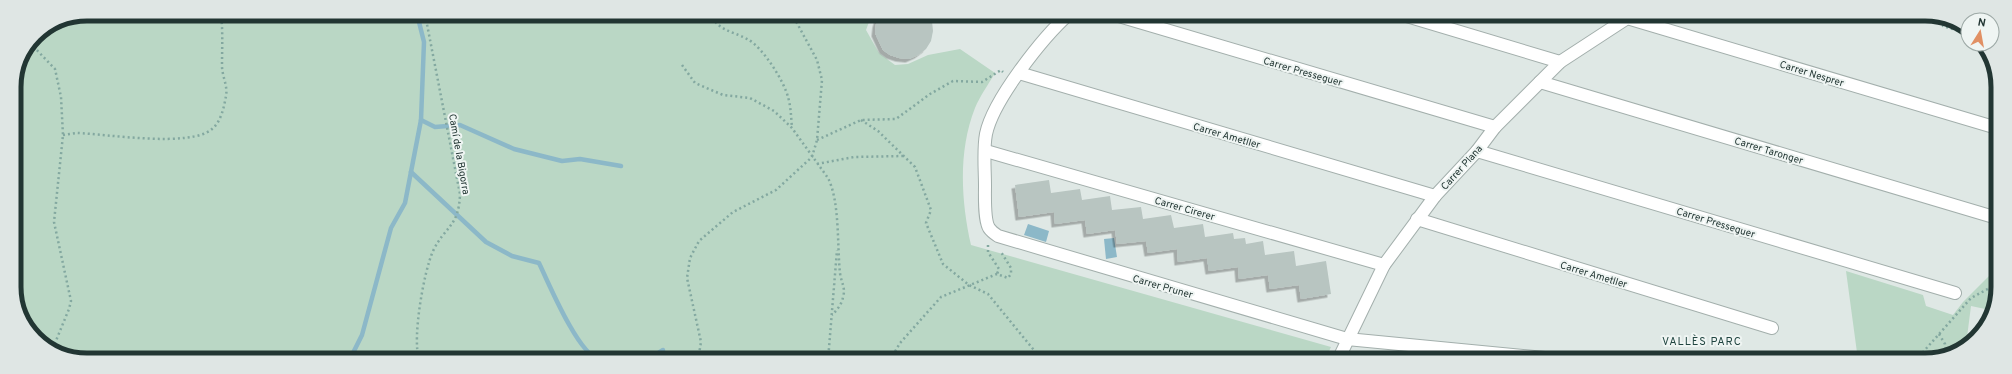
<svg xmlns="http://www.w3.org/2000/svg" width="2012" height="374" viewBox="0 0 2012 374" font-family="Overpass,sans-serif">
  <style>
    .green { fill: #bad7c5 }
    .water { fill: #8cb8c8 }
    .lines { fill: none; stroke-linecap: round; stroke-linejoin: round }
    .stream { stroke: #8cb8c8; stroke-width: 4.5 }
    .building { fill: #b8c5c1; filter: url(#shadow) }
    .minor-casing { stroke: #a3afac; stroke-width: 14 }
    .path { stroke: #83a8a0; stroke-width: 2.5; stroke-dasharray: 2 3; stroke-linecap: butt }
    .minor { stroke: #fff; stroke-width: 12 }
    .labels { text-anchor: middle; stroke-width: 4; stroke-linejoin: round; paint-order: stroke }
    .street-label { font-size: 10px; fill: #223633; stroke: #eff5f3 }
    .neighbourhood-label { font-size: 11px; letter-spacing: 1px; fill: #204540; stroke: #eff5f3 }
    .rim { fill: none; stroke: #223633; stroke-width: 5 }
  </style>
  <defs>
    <filter id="shadow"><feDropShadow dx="-3.5" dy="3.5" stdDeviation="0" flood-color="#0004"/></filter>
  </defs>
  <rect width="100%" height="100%" fill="#dfe8e5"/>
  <g class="green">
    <path d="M87,14h785l-6,16 13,23 16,12 13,-1 20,-9 32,-6 35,24c-7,12 -15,23 -20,35 -17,43 -14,93 -4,137l360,102 -6,13 -1247,-1 -39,-17 -23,-37 -2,-218 6,-28 16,-24 24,-15z"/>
    <path d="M1997,268v28l-7,14 -19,-4 -5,39 -30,12 -9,-1 -2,4h-67l-12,-89 77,24 3,11 27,9 10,-13z"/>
  </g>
  <g class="water">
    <path d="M1028,224l21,7 -3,11 -22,-7z"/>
    <path d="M1114,238l3,19 -11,2 -2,-20z"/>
  </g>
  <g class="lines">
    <g class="stream">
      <path d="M421,120l14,7 25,-2 54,24 48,12 18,-2 41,7"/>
      <path d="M411,172l75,70 26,14 27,7c9,19 40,93 60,96"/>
      <path d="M350,359l12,-24 29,-107 14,-25 16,-83 3,-78 -7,-28"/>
      <path d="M649,359l14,-9"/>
    </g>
  </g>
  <g class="building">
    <path d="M879,14h50l3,7 1,10 -2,10 -5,8 -8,6 -9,4 -10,-1 -9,-3 -7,-5 -8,-17 1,-9z"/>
    <path d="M1049,180l2,13 29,-4 2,11 28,-4 2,14 29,-3 2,12 28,-4 3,13 29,-4 2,13 28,-4 1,6 11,-1 1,6 17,-3 2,14 29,-4 2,15 30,-5 5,33 -30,5 -2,-14 -29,4 -2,-14 -29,4 -1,-12 -29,4 -2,-13 -29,4 -1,-13 -29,4 -2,-12 -29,3 -2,-14 -28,4 -2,-14 -30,4 -1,-12 -35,5 -4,-32z"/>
  </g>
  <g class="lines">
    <defs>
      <g id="minor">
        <path d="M1045,14l18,5"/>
        <path d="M1069,14c-26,23 -76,86 -83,120 -3,16 -1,35 -1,52 0,10 -1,34 4,42 2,3 6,6 9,8l349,103 219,21"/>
        <path d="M1112,14l383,113"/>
        <path d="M1400,14l160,48"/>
        <path d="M1627,18l370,110"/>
        <path d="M1019,73l416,123"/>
        <path d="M1540,82l457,136"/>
        <path d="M986,151l398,114"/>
        <path d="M1477,151l478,142"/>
        <path d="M1417,219l355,109"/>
        <path d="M1338,360l46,-95 51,-69 42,-45 18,-24 65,-65 72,-47"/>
      </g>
    </defs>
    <use href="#minor" class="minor-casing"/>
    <g class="path">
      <path d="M709,14c12,18 21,16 38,25 15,7 37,42 41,58 3,10 3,20 4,31"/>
      <path d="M1946,20l-3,6 25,8"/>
      <path d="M30,43l25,26 6,28 2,38 -9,87 17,79 -2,8 -16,39"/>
      <path d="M682,65l13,18 28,12 27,3 24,13 18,17 36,50c12,24 9,67 12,95 1,9 6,15 3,24 -1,7 -6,13 -11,18"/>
      <path d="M861,120l17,11 37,36 16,43 -5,13 17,41 26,21 19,9 54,66"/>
      <path d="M63,135l14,-2c30,1 113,15 135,-4 9,-7 12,-22 14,-33 2,-10 -4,-20 -4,-30 0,-18 1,-34 -1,-52"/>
      <path d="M817,140l44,-20 35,-1 34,-25 23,-13 29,1 19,-12 2,2"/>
      <path d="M817,164l37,-7 49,-1"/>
      <path d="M988,245v7l11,17 -2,5"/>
      <path d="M1939,334l6,10 1,9"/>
      <path d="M419,359c-7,-21 5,-88 14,-108 12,-25 26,-24 27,-57l-35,-180"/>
      <path d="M698,360l3,-18 -14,-64 3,-20 9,-17 34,-29 43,-22 36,-33 5,-17 5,-60 -5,-20 -25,-46"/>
      <path d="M828,360l9,-110"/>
      <path d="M890,360l10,-17 41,-46 51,-21 5,-2 11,4 3,-4v-6l-10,-16"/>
      <path d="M1916,360l55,-62 26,-14"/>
    </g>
    <use href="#minor" class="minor"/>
  </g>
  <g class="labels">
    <g class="street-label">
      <text transform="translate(1303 71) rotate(16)" y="4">Carrer Presseguer</text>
      <text transform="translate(1812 73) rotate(17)" y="4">Carrer Nesprer</text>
      <text transform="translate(1227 135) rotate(16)" y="4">Carrer Ametller</text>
      <text transform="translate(1769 150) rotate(17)" y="4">Carrer Taronger</text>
      <text transform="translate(460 154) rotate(80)" y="4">Camí de la Bigorra</text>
      <text transform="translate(1461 167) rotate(-48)" y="4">Carrer Plana</text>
      <text transform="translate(1185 208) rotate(16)" y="4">Carrer Cirerer</text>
      <text transform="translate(1716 222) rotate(17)" y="4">Carrer Presseguer</text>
      <text transform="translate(1594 274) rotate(17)" y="4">Carrer Ametller</text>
      <text transform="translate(1163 286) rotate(16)" y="4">Carrer Pruner</text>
    </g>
    <g class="neighbourhood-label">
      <text x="1702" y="345">VALLÈS PARC</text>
    </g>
  </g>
  <path d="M0 0H2012V374H0ZM87 21H1925A66 66 0 0 1 1991 87V287A66 66 0 0 1 1925 353H87A66 66 0 0 1 21 287V87A66 66 0 0 1 87 21Z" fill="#dfe6e4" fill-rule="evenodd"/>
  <path class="rim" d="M87 21H1925A66 66 0 0 1 1991 87V287A66 66 0 0 1 1925 353H87A66 66 0 0 1 21 287V87A66 66 0 0 1 87 21Z"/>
  <g transform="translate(1980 32) rotate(11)"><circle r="19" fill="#eff5f3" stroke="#9da9a6"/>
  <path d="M0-3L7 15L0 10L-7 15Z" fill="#e19064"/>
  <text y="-6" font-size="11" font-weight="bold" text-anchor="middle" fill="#223633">N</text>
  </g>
</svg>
